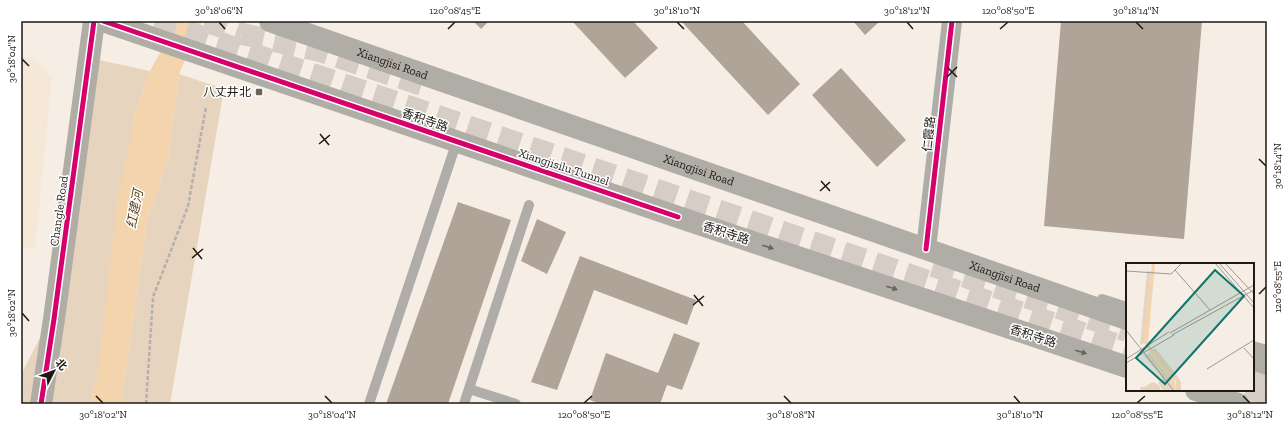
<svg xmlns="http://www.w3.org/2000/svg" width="1288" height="425" viewBox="0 0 1288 425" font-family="'Zilla Slab','Noto Sans SC',serif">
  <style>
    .built { fill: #f6e8d7 }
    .green { fill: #e6d4be }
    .water { fill: #f3d4ad }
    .building { fill: #afa497 }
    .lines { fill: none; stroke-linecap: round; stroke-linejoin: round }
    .secondary-tunnel { stroke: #d6cec6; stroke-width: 22; stroke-dasharray: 22 11; stroke-linecap: butt }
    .path { stroke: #b5b0ab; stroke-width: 2.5; stroke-dasharray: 4 2; stroke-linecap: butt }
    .lane { stroke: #b0ada9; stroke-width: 10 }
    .street { stroke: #b0ada9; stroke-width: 20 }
    .secondary { stroke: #b0ada7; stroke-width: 22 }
    .cycleway-casing { stroke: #fff; stroke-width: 8 }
    .cycleway { stroke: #d6006c; stroke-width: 5 }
    .oneway { fill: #67635d }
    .ticks { fill: none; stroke: #1e1913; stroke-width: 1.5 }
    .poi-dot { fill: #6a645c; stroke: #fff; stroke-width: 1.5 }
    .labels { text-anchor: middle; stroke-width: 3; stroke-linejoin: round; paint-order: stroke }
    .street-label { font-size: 12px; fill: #1e1913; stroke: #fff }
    .poi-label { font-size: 12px; fill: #1e1913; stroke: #fff; text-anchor: end }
    .water-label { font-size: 13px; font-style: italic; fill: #60441d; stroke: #fff }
    .inset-road { fill: none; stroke: #a09991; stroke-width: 1 }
    .view { fill: #0f766e; fill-opacity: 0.15; stroke: #0f766e; stroke-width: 2 }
    .inset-edge { fill: none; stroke: #1e1913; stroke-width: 2 }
    .neatline { fill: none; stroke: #1e1913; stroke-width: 1.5 }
    .ticks-label { font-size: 10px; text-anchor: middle; fill: #1e1913 }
  </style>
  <rect width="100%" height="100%" fill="#f6eee5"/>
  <path class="built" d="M21,56l16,5 15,17 -17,172 -14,-3z"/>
  <g class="green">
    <path d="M80,56l70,15 -15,43 -37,259 -8,31h-69v-29l33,-65z"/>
    <path d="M179,74l45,15 -54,315h-49l26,-184 21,-61z"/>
  </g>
  <path class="water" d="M177,21h25l-23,53 -11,85 -21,61 -26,184h-31l8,-31 19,-170 18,-89 15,-43z"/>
  <g class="building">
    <path d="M473,21h16l-8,8z"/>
    <path d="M572,21h61l25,27 -33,30z"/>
    <path d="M681,21h61l58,63 -32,31z"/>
    <path d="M853,21h27l-15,14z"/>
    <path d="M1061,21h141l-18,218 -140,-13z"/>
    <path d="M841,68l65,72 -29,27 -65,-72z"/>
    <path d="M458,202l53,18 -63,184h-62z"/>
    <path d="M537,219l29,13 -19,42 -26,-13z"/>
    <path d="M580,256l116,44 -9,25 -93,-35 -37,100 -26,-8z"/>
    <path d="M674,333l26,10 -18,47 -15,-5 -7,19h-60l-10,-4 16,-47 52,20z"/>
  </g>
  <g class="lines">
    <g class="secondary-tunnel">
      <path d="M155,21l972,327"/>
      <path d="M205,21l37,13"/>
      <path d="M242,34l78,17 102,34"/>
      <path d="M933,266l194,65"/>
      <path d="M1253,376l14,5"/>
      <path d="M1246,390l21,8"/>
    </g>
    <path class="path" d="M146,404l7,-107 35,-91 18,-99"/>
    <g class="lane">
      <path d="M1102,299l25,8"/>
      <path d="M1253,346l14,4"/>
      <path d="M469,389l47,15"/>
      <path d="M369,404l88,-263"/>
      <path d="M464,404l65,-199"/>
    </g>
    <path class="street" d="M926,249l26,-228"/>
    <g class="secondary">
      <path d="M103,21l575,196 449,150"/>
      <path id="s1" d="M270,21l857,298"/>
      <path d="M1253,359l14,5"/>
      <path d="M1196,390l42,14"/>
      <path d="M41,404l13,-85 40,-298"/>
    </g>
    <defs>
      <g id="cycleway">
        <path d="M103,21l575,196"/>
        <path d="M926,249l26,-228"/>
        <path d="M41,404l13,-85 40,-298"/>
      </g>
    </defs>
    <use href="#cycleway" class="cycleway-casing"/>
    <use href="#cycleway" class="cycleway"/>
  </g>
  <defs><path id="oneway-solid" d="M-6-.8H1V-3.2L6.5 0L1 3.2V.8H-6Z"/></defs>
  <g class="oneway">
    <use href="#oneway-solid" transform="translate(768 247) rotate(18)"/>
    <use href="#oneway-solid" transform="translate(892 288) rotate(18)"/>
    <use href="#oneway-solid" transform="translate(1081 352) rotate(18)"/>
  </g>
  <path class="ticks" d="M219,22l6,7M677,22l7,7M907,22l6,7M1136,22l7,7M448,29l7,-7M1000,29l8,-7M22,59l7,7M947,67l10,10M947,77l10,-10M320,134l9,11M319,144l11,-9M1259,159l7,7M821,181l9,10M820,191l10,-9M193,248l9,11M192,258l11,-9M1259,294l7,-7M694,295l9,11M693,305l11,-9M22,313l7,8M96,396l7,7M325,396l7,7M784,396l7,7M1014,396l6,7M1243,396l7,7M584,403l8,-7M1137,403l8,-7"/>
  <rect class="poi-dot" x="255" y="88" width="8" height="8" rx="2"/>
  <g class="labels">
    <g class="street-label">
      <text dy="4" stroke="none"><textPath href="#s1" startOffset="130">Xiangjisi Road</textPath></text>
      <text transform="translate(425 120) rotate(19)" y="4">香积寺路</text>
      <text transform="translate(929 134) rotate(-84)" y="4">仁霞路</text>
      <text transform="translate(564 167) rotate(18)" y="4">Xiangjisilu Tunnel</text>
      <text dy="4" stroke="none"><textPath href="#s1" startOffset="454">Xiangjisi Road</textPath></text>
      <text transform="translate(59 211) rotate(-82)" y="4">Changle Road</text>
      <text transform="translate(726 233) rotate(18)" y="4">香积寺路</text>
      <text dy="4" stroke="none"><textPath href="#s1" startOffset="778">Xiangjisi Road</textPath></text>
      <text transform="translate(1033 336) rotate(18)" y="4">香积寺路</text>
    </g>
    <g class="poi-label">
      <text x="251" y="96">八丈井北</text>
    </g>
    <g class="water-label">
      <text transform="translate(134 209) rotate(-79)" y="5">红建河</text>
    </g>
  </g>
  <g transform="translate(1126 263)">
    <rect width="128" height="128" fill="#f6eee5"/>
    <path d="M21,8h4l-2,38 -5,34 -4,2zM29,85l21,26 5,8v9h-6l1,-10 -24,-31zM24,89l20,27 2,12h-9l-5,-9 5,-2 -3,-6 -16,-18zM27,119l6,3 2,6h-20l-1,-4h4z" fill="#e6d4be"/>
    <path d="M26,0h3l-7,80 27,37v11h-3l-2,-12 -26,-36z" fill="#f3d4ad"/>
    <path class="inset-road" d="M89,0l39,45M93,0l35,40M99,0l29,31M49,7l35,40M0,8l45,3 11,-11M0,67l48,61M44,70l84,-48M46,72l82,-45M118,85l10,11M0,96l43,-27M0,100l48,-28M81,106l47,-29"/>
    <path class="view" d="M89,7l29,26 -79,88 -29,-26z"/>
    <rect width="128" height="128" class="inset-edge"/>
  </g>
  <rect width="1288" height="425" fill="none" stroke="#ffffff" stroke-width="44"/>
  <g transform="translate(54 371) rotate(48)" stroke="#ffffff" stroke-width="3" paint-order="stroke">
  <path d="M0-3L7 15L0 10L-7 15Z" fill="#1e1913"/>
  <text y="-6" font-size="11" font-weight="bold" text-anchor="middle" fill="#1e1913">北</text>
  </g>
  <rect x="22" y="22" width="1244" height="381" class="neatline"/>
  <g class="ticks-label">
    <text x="219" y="14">30°18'06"N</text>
    <text x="455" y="14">120°08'45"E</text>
    <text x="677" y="14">30°18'10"N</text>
    <text x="907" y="14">30°18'12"N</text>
    <text x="1008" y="14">120°08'50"E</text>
    <text x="1136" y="14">30°18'14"N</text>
    <text transform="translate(11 59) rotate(-90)" y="4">30°18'04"N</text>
    <text transform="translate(1277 166) rotate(-90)" y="4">30°18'14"N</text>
    <text transform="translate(1277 287) rotate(-90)" y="4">120°08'55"E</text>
    <text transform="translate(11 313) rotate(-90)" y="4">30°18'02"N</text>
    <text x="103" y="418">30°18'02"N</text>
    <text x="332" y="418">30°18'04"N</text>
    <text x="584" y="418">120°08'50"E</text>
    <text x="791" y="418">30°18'08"N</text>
    <text x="1020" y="418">30°18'10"N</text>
    <text x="1137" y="418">120°08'55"E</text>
    <text x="1250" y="418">30°18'12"N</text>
  </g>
</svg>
